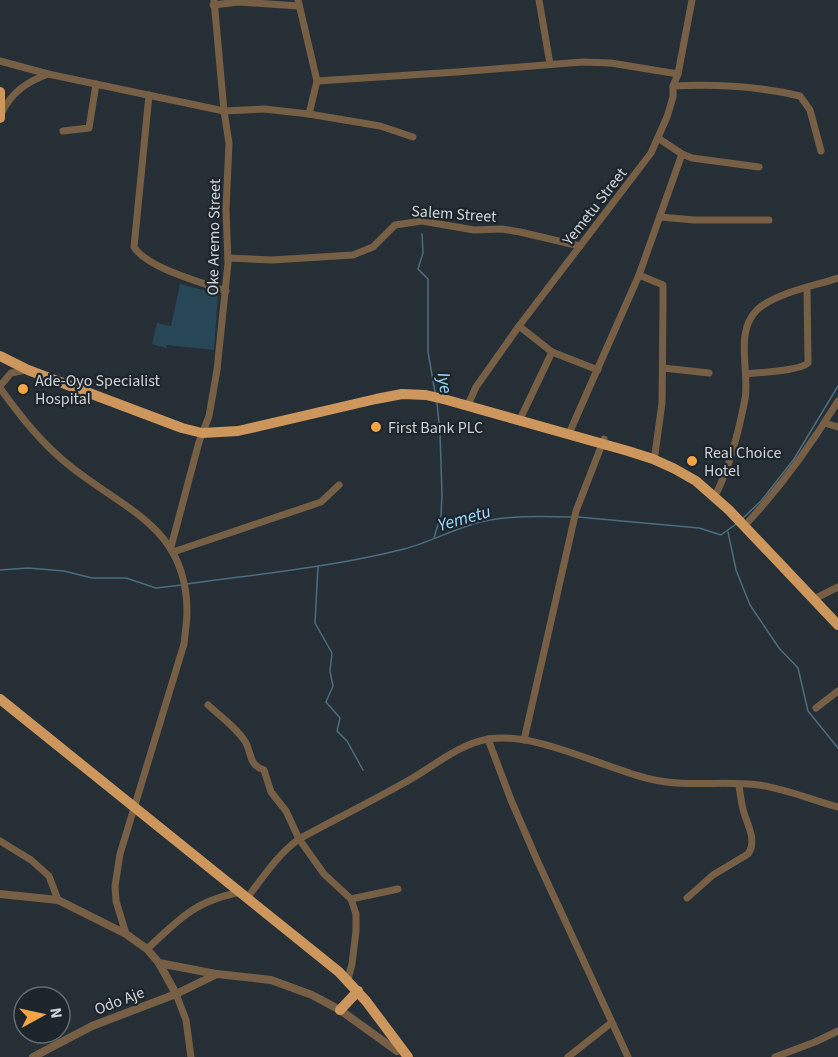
<svg xmlns="http://www.w3.org/2000/svg" width="838" height="1057" viewBox="0 0 838 1057" font-family="'Source Sans 3',sans-serif">
  <style>
    .green { fill: #274656 }
    .lines { fill: none; stroke-linecap: round; stroke-linejoin: round }
    .stream { stroke: #4b6d7f; stroke-width: 1.5 }
    .minor { stroke: #775f46; stroke-width: 7 }
    .tertiary { stroke: #775f46; stroke-width: 8 }
    .trunk { stroke: #cd965c; stroke-width: 10 }
    .poi-dot { fill: #f4a444; stroke: #1c252b; stroke-width: 2 }
    .labels { text-anchor: middle; stroke-width: 4.5; stroke-linejoin: round; paint-order: stroke }
    .street-label { font-size: 16px; fill: #ced4d7; stroke: #1c252b }
    .poi-label { font-size: 16px; fill: #ced4d7; stroke: #1c252b; text-anchor: start }
    .water-label { font-size: 18px; font-style: italic; fill: #9ddbfc; stroke: #1c252b }
  </style>
  <rect width="100%" height="100%" fill="#262f35"/>
  <path class="green" d="M180,284l38,10 -4,56 -47,-5 -1,3 -14,-4 5,-21 14,3z"/>
  <g class="lines">
    <g class="stream">
      <path d="M422,234l1,19 -5,16 10,10v73l7,40"/>
      <path d="M578,517l121,11 22,7 15,-11"/>
      <path d="M742,519l19,-18 33,-42 44,-73"/>
      <path d="M728,532l8,38 14,35 29,43 19,20 10,43 30,37"/>
      <path d="M434,538l7,-23 1,-20 -2,-62 -3,-30"/>
      <path d="M318,566l-3,57 17,30 -2,18 3,15 -7,16 14,16 -3,13 10,10 16,29"/>
      <path d="M0,570l28,-2 36,3 28,7h34l30,10 26,-3"/>
      <path d="M187,584c72,-10 146,-17 217,-35 23,-6 46,-18 69,-25 31,-9 68,-8 100,-7"/>
    </g>
    <g class="minor">
      <path d="M539,0l11,64"/>
      <path d="M213,5l26,-3 60,4"/>
      <path d="M0,61l48,13 176,37 40,-2 45,5 8,-33 -19,-81"/>
      <path d="M317,81l140,-9 125,-10 29,1 67,11"/>
      <path d="M673,86c43,-2 85,0 127,10l10,14 11,41"/>
      <path d="M149,95l-15,152c13,21 69,36 92,44"/>
      <path d="M1,114c10,-21 25,-32 47,-40"/>
      <path d="M309,114l71,12 33,11"/>
      <path d="M63,131l26,-3 7,-44"/>
      <path d="M658,138l24,16 10,4 67,9"/>
      <path d="M660,217l34,3h75"/>
      <path d="M228,258l44,2 81,-5 20,-8 22,-22 27,-4 52,9 28,-1 18,3 60,14"/>
      <path d="M519,326l33,26 46,18"/>
      <path d="M663,368l46,5"/>
      <path d="M747,374c14,-2 52,-3 61,-11l-1,-75"/>
      <path d="M0,386l11,-13 15,-3"/>
      <path d="M0,388c21,29 42,56 70,78 56,45 117,61 117,146 0,10 -2,21 -3,32l-64,210 -5,32 1,15 10,33"/>
      <path d="M468,405l8,-18 43,-61 132,-173 16,-36 6,-20v-11l5,-12 14,-74"/>
      <path d="M522,415l30,-63"/>
      <path d="M824,423l14,4"/>
      <path d="M571,429l68,-154"/>
      <path d="M655,454l7,-51 1,-97v-21l-24,-10 43,-121"/>
      <path d="M717,492c14,-29 22,-62 28,-93 5,-27 -11,-67 12,-89 18,-17 57,-24 81,-32"/>
      <path d="M748,522c36,-39 63,-77 90,-121"/>
      <path d="M171,547l28,-105 10,-26 8,-46 11,-107 -2,-54 3,-66 -5,-32 -10,-111"/>
      <path d="M173,552l148,-50 18,-17"/>
      <path d="M814,599l24,-12"/>
      <path d="M208,705c13,12 29,23 38,38 6,12 3,22 18,27l7,22 15,19 13,28 25,35 27,25 5,15v17l-4,33 -5,19"/>
      <path d="M816,708l22,-17"/>
      <path d="M488,739l23,61 26,60 91,197"/>
      <path d="M524,740l52,-229 28,-72"/>
      <path d="M0,841l31,19 18,16 9,24"/>
      <path d="M248,897c15,-20 30,-43 51,-58 37,-20 75,-39 112,-60 24,-14 49,-35 77,-40 46,-8 116,29 162,40 36,9 73,1 109,6 27,4 53,15 79,22"/>
      <path d="M687,898l26,-23 35,-21c10,-14 -2,-31 -5,-45 -2,-8 -3,-16 -4,-24"/>
      <path d="M351,899l47,-10"/>
      <path d="M147,949c33,-30 45,-46 89,-56"/>
      <path d="M176,994l10,26 5,37"/>
      <path d="M568,1057l43,-34"/>
      <path d="M775,1057l40,-15 23,-11"/>
    </g>
    <g class="tertiary">
      <path d="M0,894l58,6 68,34 21,15 12,14 17,31"/>
      <path d="M159,963l57,11"/>
      <path d="M33,1057l59,-31 84,-32 41,-20 54,6 41,15 28,15 57,41"/>
    </g>
    <g class="trunk">
      <path d="M0,92v26"/>
      <path d="M0,356l28,14 154,58 20,5 36,-2 138,-32 26,-5 24,1 21,5 181,51 25,8 22,10 21,12 33,29 109,115"/>
      <path d="M0,699l339,273 27,29 42,56"/>
      <path d="M340,1010l18,-19"/>
    </g>
  </g>
  <g class="poi-dot">
    <circle cx="23" cy="389" r="6"/>
    <circle cx="376" cy="427" r="6"/>
    <circle cx="692" cy="461" r="6"/>
  </g>
  <g class="labels">
    <g class="street-label">
      <text transform="translate(594 206) rotate(-52)" y="6">Yemetu Street</text>
      <text transform="translate(454 213) rotate(4)" y="6">Salem Street</text>
      <text transform="translate(213 237) rotate(-89)" y="6">Oke Aremo Street</text>
      <text transform="translate(119 1000) rotate(-21)" y="6">Odo Aje</text>
    </g>
    <g class="poi-label">
      <text x="35" y="386">Ade-Oyo Specialist<tspan x="35" dy="18">Hospital</tspan></text>
      <text x="388" y="433">First Bank PLC</text>
      <text x="704" y="458">Real Choice<tspan x="704" dy="18">Hotel</tspan></text>
    </g>
    <g class="water-label">
      <text transform="translate(445 383) rotate(81)" y="6">Iye</text>
      <text transform="translate(464 518) rotate(-16)" y="6">Yemetu</text>
    </g>
  </g>
  <g transform="translate(42 1015) rotate(82)"><circle r="28" fill="#1c252b" stroke="#636b70" stroke-width="1.5"/>
  <path d="M0-4.5L10 22L0 15L-10 22Z" fill="#f4a444"/>
  <text y="-9" font-size="16" font-weight="bold" text-anchor="middle" fill="#ced4d7">N</text>
  </g>
</svg>
